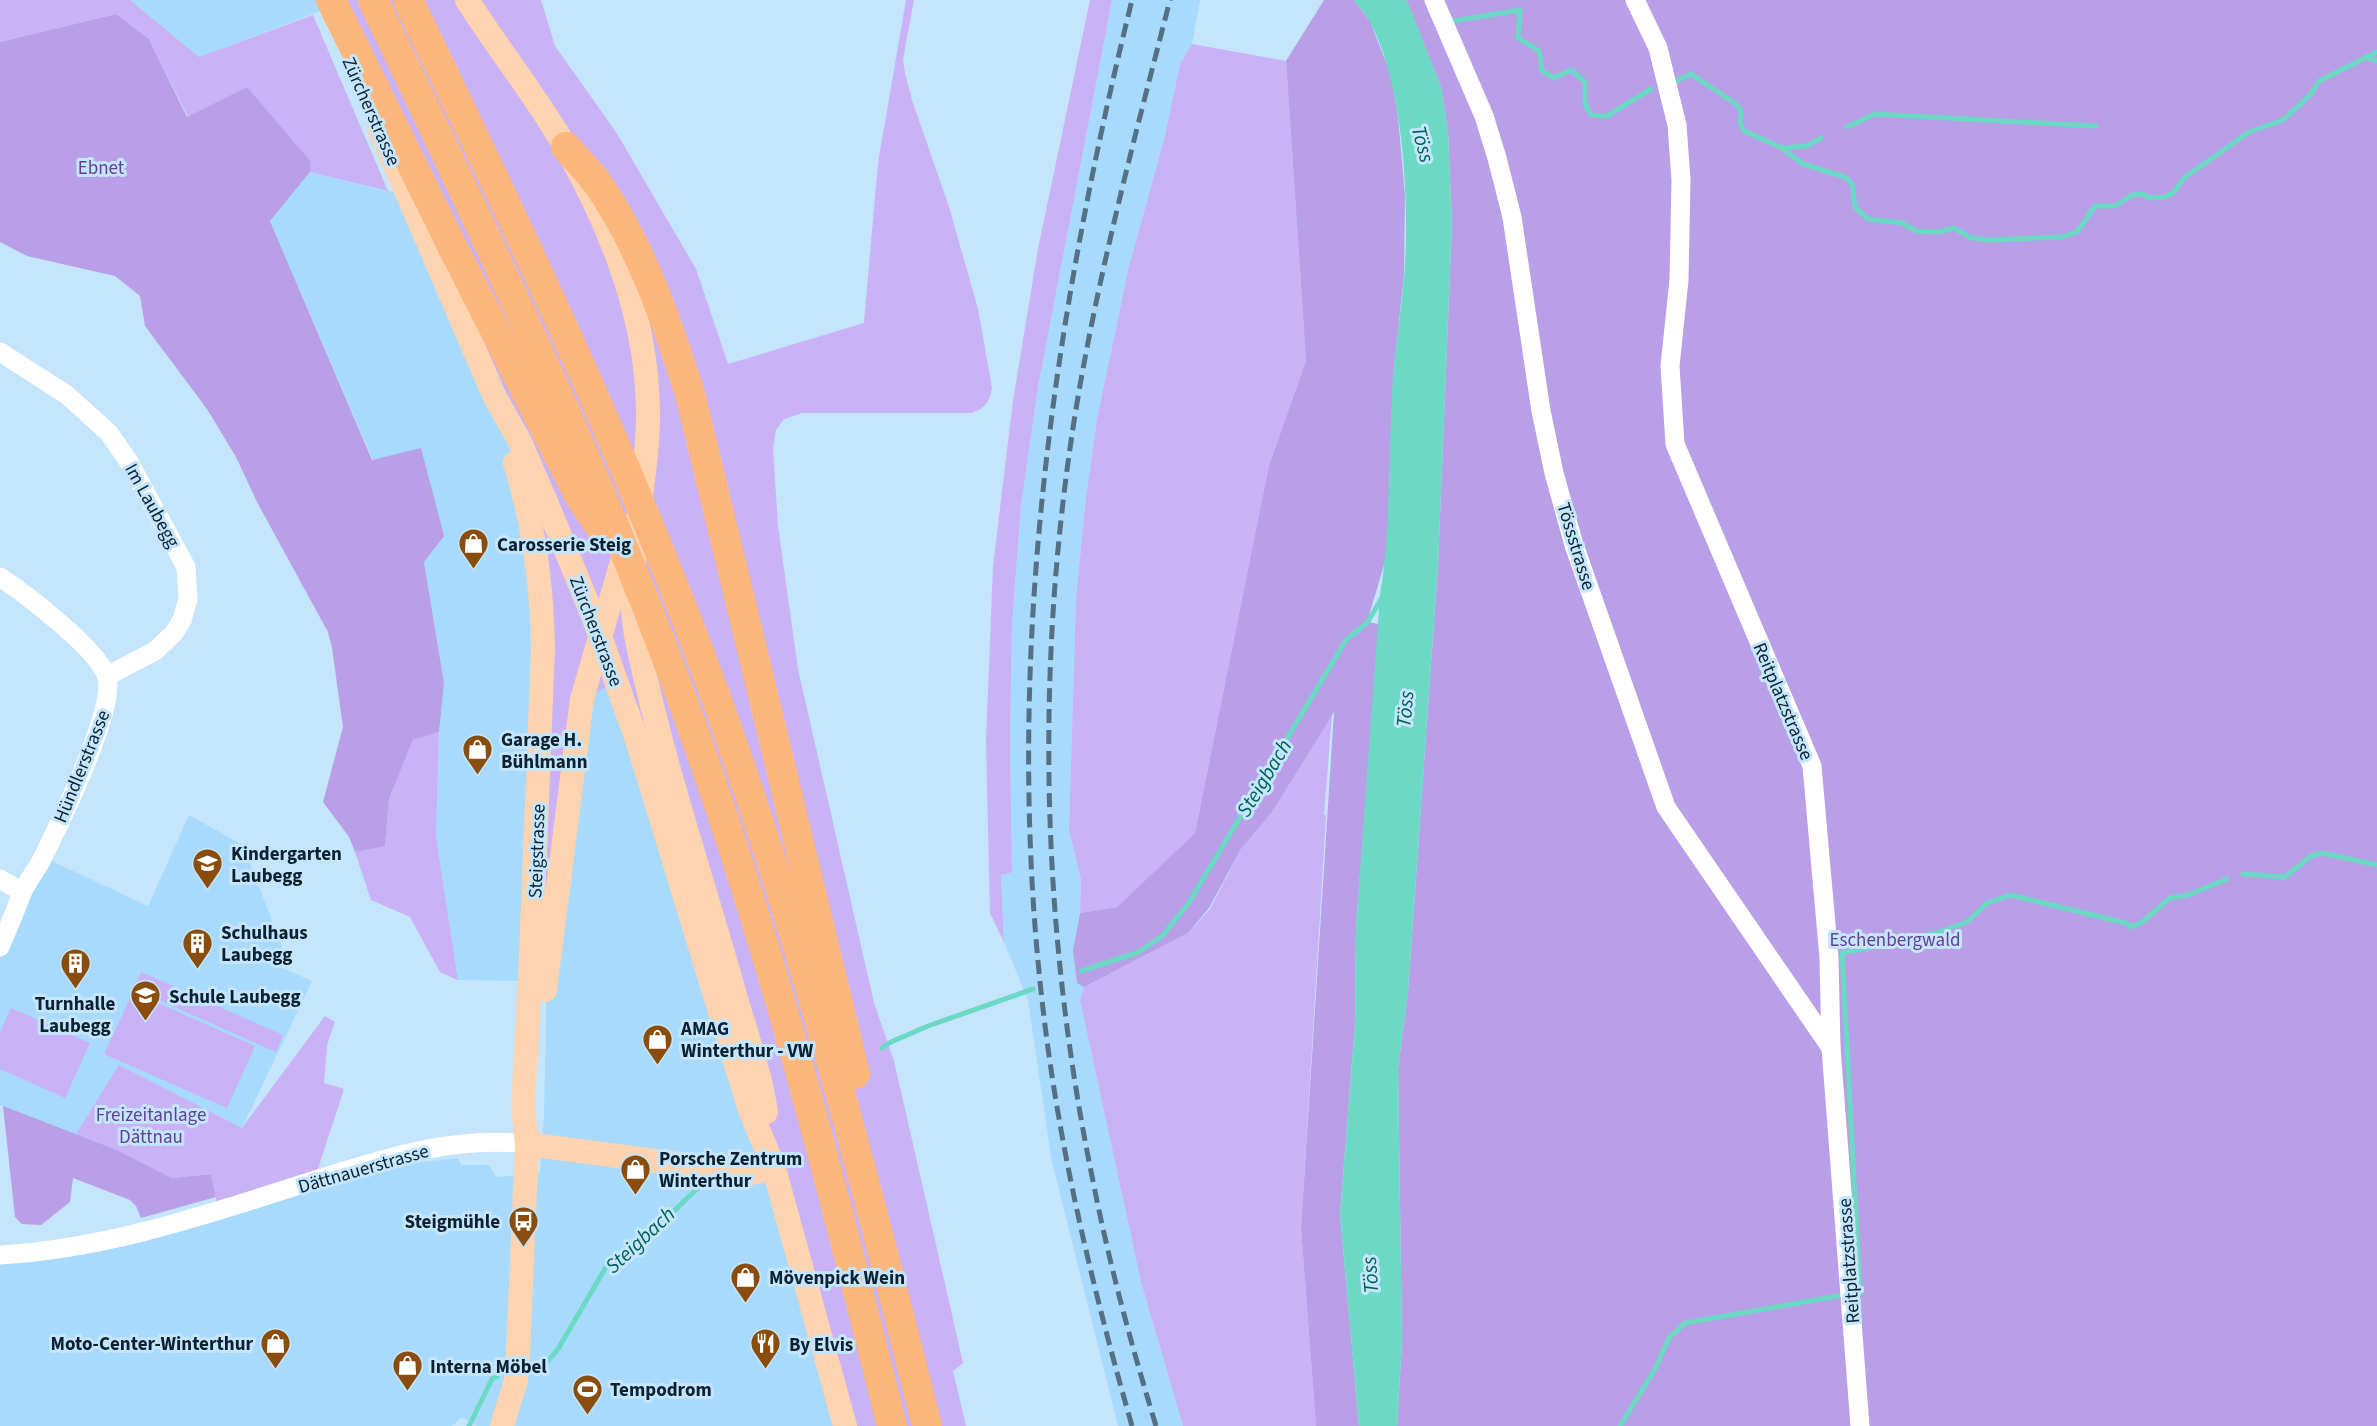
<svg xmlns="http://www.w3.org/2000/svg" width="2377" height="1426" viewBox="0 0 2377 1426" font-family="'Source Sans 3',sans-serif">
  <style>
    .built { fill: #a8dafd }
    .green { fill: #c9b2f5 }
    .forest { fill: #b89fe7 }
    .water { fill: #6cd9c5 }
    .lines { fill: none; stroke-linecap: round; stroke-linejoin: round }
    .stream { stroke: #6cd9c5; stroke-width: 5 }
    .minor { stroke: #fff; stroke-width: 19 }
    .major { stroke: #fed3b0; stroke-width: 24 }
    .highway { stroke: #fdb67c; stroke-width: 30 }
    .rail { stroke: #557082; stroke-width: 5; stroke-dasharray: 14 7; stroke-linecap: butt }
    .labels { text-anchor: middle; stroke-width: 6; stroke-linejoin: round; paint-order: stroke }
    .street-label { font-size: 19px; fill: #0c2231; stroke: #c4e5fc }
    .park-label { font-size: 19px; fill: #644197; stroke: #c4e5fc }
    .poi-label { font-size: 19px; font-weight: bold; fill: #0c2231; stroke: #c4e5fc; text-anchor: start }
    .water-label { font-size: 21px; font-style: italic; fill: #006255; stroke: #c4e5fc }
  </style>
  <rect width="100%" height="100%" fill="#c4e5fc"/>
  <g class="built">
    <path d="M130,0h193l3,9 -127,48z"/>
    <path d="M1112,0h88l-8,44 -12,20 -15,72 -36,130 -32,153 -12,87 -9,93 -7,231 12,50 -4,103 7,4 -4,13 61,282 42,144h-65l-67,-269 -23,-157 -24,-58 -3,-68 11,-3 -2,-131 2,-116 9,-119 17,-118z"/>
    <path d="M310,172l72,18 25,4 58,130 52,143 15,58 -2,456 -72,-1 -22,-144 3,-104 5,-49 -20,-121 -3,-113 -48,11 -103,-239z"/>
    <path d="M617,682l228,744h-368l-15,-9 -10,9h-452v-166l403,-96 55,-6 3,7h28l7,12 44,-4 4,-57 3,-146 35,-271z"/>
    <path d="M189,815l54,30 41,107 -6,14 34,15 -70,147 -123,-62 -43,68 -76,-29v-158l43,-90 105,49z"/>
  </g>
  <g class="green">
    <path d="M0,0h130l69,57 114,-42 75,176 -78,-19 1,-10 -123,-45 -39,-78 -33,-25 -116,28z"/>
    <path d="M323,0h218l14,46 61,86 80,137 32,95 136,-41 14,-160 28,-163h8l-11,59 2,14 7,27 37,107 29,102 14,79c-3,14 -7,21 -21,25h-169l-18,6 -8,11 -3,19 5,77 20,143 76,334 20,58 69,302 -10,8 13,55h-121l-228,-744 -35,17 -35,271 -8,-200 -15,-279 -30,-96z"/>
    <path d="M1090,0h22l-74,387 -17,118 -9,119 -2,116 2,132 -11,3 3,67 -14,-29 -4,-172 7,-175 20,-165 25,-152z"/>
    <path d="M1192,44l94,17 20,300 -37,104 -74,368 -78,74 -37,6 1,-33 -12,-50 7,-231 9,-93 12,-87 32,-153 36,-130 15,-72z"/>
    <path d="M1332,714l-8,101h2l-25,413 15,198h-133l-42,-144 -61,-282 4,-13 104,-54 22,-24 31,-60 31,-37z"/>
    <path d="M439,732l-3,104 22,144 -18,-8 -30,-55 -39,-17 -16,-48 30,-7 4,-46 24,-59z"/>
    <path d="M141,972l142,63 -7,17 -142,-63z"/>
    <path d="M133,992l122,54 -28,62 -123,-54z"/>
    <path d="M11,1008l79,35 -25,55 -65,-29v-37z"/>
    <path d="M325,1016l10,6 -8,23 -3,38 20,6 -30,92 -99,30 1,-14 -5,-23 -39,4 -57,-29 -39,-15 43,-69 123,63z"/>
  </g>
  <g class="forest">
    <path d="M1324,0h30l16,21 21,54 7,42 7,78 -1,80 -11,103 -6,177 -20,67 12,2 -23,304 -1,97 -15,189 19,212h-43l-15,-198 33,-516 -62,100 -31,37 -32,59 -21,25 -104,54 -7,-4 -4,-32 7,-38 37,-6 78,-74 74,-368 37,-104 -20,-300z"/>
    <path d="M1406,0h971v1426h-980l5,-84 -4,-274 10,-76 30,-428 14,-340 -4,-92 -7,-45z"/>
    <path d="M116,14l33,25 38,78 60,-30 64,75 -1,10 -40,49 102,239 49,-12 23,88 -20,26 20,121 -5,49 -26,8 -24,59 -4,47 -30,6 -6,-15 -26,-35 20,-75 -11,-79 -4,-16 -71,-130 -21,-45 -29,-48 -62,-83 -5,-30 -25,-20 -88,-20 -27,-14v-200z"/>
    <path d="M3,1106l112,43 57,29 39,-4 5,23 -75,21 -5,-12 -6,-6 -57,-22 -3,24 -29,23 -19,-1 -7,-7z"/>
  </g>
  <path class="water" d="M1354,0h52l4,8 31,79 7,45 4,92 -14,340 -30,428 -10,76 4,274 -5,84h-38l-19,-212 15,-189 1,-97 24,-333c12,-72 8,-144 13,-217 3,-34 8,-67 11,-101 6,-71 0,-192 -34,-255 -4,-8 -11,-15 -16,-22z"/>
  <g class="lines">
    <g class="stream">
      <path d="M1452,21l68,-11 -2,28 21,13 3,20 12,7 17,-8 14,12v22l6,11 16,1 44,-27"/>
      <path d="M2365,57l12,4"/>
      <path d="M1672,83l19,-9 45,30 5,7 -1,12 4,8 38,17 21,16 42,13 7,7 3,23 13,12 34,4 14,8 22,1 16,-4 17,10 19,2 72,-3 15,-5 18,-26h20l17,-11 11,-1 7,4 15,-1 9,-5 10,-14 65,-46 34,-12 28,-26 8,-13 58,-29"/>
      <path d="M1847,127l28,-13 221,12"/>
      <path d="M1782,148l25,-2 14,-8"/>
      <path d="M2243,874l42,3 26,-21 11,-3 55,12"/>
      <path d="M1081,971l58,-19 23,-16 26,-32 158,-264 21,-17 16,-27"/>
      <path d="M882,1048l9,-6 37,-16 105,-37"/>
      <path d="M1860,1294l-18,-341 94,-20 31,-11 20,-19 23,-8 116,28 5,4 10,-4 29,-25 18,-3 39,-16"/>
      <path d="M535,1371l8,-4 15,-18 48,-82 68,-56 30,-29"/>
      <path d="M469,1426l23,-47 5,-3"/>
      <path d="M1620,1426l35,-57 14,-31 16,-15 153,-27"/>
    </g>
    <g class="minor">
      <path d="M1434,0l50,116 13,42 15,59 29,194 13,62 20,72 92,262 165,241"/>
      <path d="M1635,0l23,48 19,77 4,55 -2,100 -9,86 5,78 137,322 17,192 2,90 29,378"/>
      <path d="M0,352l67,43 42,38 20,29 57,105 2,32 -6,21 -8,13 -19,18 -48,25"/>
      <path d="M0,577c24,16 101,74 107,101 8,33 -49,149 -66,183 -6,11 -15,22 -19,32 -7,19 -14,36 -22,54"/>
      <path d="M0,879l22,13"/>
      <path d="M0,1255c107,-6 208,-41 309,-73 71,-22 142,-47 218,-38"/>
    </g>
    <g class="major">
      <path d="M467,0c32,50 69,96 99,148 45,79 81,169 82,262 1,76 -27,161 -10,235 24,114 61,224 93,336 11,41 29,89 35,131"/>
      <path d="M379,128l115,267 26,47 27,62 47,115 44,124 112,367 23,55 72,261"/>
      <path d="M545,990l37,-291 44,-151"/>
      <path d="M527,1144l196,26 28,3 23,-4"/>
      <path d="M502,1426l14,-46 2,-27 9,-209 -4,-37 7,-126 13,-333c-1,-63 -9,-124 -28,-185"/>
    </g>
    <g class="highway">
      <path d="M331,0l120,244 129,253 24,35"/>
      <path d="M373,0c110,230 221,459 309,699 87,237 149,482 210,727"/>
      <path d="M408,0c110,227 219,455 306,692 87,240 151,487 213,734"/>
      <path d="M566,147c10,12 23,24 32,37 43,62 69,138 92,210l165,680"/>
    </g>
    <g class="rail">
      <path d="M1132,1426c-40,-140 -74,-281 -90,-426 -38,-336 9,-673 90,-1000"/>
      <path d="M1156,1426c-24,-79 -46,-159 -62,-240 -54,-258 -60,-529 -16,-789 23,-134 58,-265 92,-397"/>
    </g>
  </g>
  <defs>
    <symbol id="shop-pin" viewBox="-11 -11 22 30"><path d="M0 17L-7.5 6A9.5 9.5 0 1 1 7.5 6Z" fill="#8a4d0d" stroke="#c4e5fc"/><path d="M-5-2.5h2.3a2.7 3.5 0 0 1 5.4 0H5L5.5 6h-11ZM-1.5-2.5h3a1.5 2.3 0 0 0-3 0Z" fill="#fff"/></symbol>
    <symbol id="school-pin" viewBox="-11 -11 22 30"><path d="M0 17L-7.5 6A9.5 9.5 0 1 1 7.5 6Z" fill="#8a4d0d" stroke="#c4e5fc"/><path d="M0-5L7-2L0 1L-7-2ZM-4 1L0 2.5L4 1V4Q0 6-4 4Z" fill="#fff"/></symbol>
    <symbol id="building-pin" viewBox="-11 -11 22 30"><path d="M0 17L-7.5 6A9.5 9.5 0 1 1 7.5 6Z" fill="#8a4d0d" stroke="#c4e5fc"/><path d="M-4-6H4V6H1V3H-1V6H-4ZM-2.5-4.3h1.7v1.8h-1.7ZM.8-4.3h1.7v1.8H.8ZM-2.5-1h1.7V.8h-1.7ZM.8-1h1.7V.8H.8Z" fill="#fff"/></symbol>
    <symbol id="bus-pin" viewBox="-11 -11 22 30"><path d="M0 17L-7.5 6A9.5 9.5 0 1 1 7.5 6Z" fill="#8a4d0d" stroke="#c4e5fc"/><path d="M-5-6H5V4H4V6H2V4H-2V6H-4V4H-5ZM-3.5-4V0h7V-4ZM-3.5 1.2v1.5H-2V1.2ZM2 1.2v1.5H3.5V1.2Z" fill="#fff"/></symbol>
    <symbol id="restaurant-pin" viewBox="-11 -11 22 30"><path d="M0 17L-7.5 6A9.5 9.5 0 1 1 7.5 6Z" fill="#8a4d0d" stroke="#c4e5fc"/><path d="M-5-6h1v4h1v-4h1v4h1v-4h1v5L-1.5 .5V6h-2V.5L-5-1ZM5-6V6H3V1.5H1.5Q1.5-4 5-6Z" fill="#fff"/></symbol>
    <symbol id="stadium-pin" viewBox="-11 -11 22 30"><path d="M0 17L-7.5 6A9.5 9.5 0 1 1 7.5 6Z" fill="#8a4d0d" stroke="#c4e5fc"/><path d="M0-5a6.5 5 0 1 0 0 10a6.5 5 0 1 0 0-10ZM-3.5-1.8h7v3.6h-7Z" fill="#fff"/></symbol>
  </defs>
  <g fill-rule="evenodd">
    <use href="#shop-pin" x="456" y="526" width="35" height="47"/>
    <use href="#shop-pin" x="460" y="732" width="35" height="47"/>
    <use href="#school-pin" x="190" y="846" width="35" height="47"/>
    <use href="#building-pin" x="180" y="926" width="35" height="47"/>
    <use href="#building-pin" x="58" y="946" width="35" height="47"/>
    <use href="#school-pin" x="128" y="978" width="35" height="47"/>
    <use href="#shop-pin" x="640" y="1022" width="35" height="47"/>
    <use href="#shop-pin" x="618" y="1152" width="35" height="47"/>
    <use href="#bus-pin" x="506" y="1204" width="35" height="47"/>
    <use href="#shop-pin" x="728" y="1260" width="35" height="47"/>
    <use href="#shop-pin" x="258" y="1326" width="35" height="47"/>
    <use href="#restaurant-pin" x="748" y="1326" width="35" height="47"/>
    <use href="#shop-pin" x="390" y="1348" width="35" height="47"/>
    <use href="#stadium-pin" x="570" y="1372" width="35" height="47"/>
  </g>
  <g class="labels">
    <g class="street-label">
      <text transform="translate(372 111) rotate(66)" y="7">Zürcherstrasse</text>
      <text transform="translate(153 505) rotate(61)" y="7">Im Laubegg</text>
      <text transform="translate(1577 546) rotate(73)" y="7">Tössstrasse</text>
      <text transform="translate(597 631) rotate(69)" y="7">Zürcherstrasse</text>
      <text transform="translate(1784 701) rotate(67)" y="7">Reitplatzstrasse</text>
      <text transform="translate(81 766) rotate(-68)" y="7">Hündlerstrasse</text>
      <text transform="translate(536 851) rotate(-88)" y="7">Steigstrasse</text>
      <text transform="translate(363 1168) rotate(-16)" y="7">Dättnauerstrasse</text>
      <text transform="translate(1848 1261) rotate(-94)" y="7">Reitplatzstrasse</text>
    </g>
    <g class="park-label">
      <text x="101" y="174">Ebnet</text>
      <text x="1895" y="946">Eschenbergwald</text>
      <text x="151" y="1121">Freizeitanlage<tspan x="151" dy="22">Dättnau</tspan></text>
    </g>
    <g class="poi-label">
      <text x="497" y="551">Carosserie Steig</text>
      <text x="501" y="746">Garage H.<tspan x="501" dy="22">Bühlmann</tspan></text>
      <text x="231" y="860">Kindergarten<tspan x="231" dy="22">Laubegg</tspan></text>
      <text x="221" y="939">Schulhaus<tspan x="221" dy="22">Laubegg</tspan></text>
      <text x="169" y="1003">Schule Laubegg</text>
      <text x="75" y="1010" text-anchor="middle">Turnhalle<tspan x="75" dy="22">Laubegg</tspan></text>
      <text x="681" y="1035">AMAG<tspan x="681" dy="22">Winterthur - VW</tspan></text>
      <text x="659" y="1165">Porsche Zentrum<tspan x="659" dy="22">Winterthur</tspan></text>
      <text x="500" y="1228" text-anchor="end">Steigmühle</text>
      <text x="769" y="1284">Mövenpick Wein</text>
      <text x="253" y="1350" text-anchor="end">Moto-Center-Winterthur</text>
      <text x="789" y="1351">By Elvis</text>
      <text x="430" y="1373">Interna Möbel</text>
      <text x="610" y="1396">Tempodrom</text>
    </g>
    <g class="water-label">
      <text transform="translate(1423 144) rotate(75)" y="7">Töss</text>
      <text transform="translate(1405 709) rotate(-85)" y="7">Töss</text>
      <text transform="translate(1264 778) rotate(-59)" y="7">Steigbach</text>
      <text transform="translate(640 1240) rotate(-43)" y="7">Steigbach</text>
      <text transform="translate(1370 1275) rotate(-94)" y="7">Töss</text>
    </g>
  </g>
</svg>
